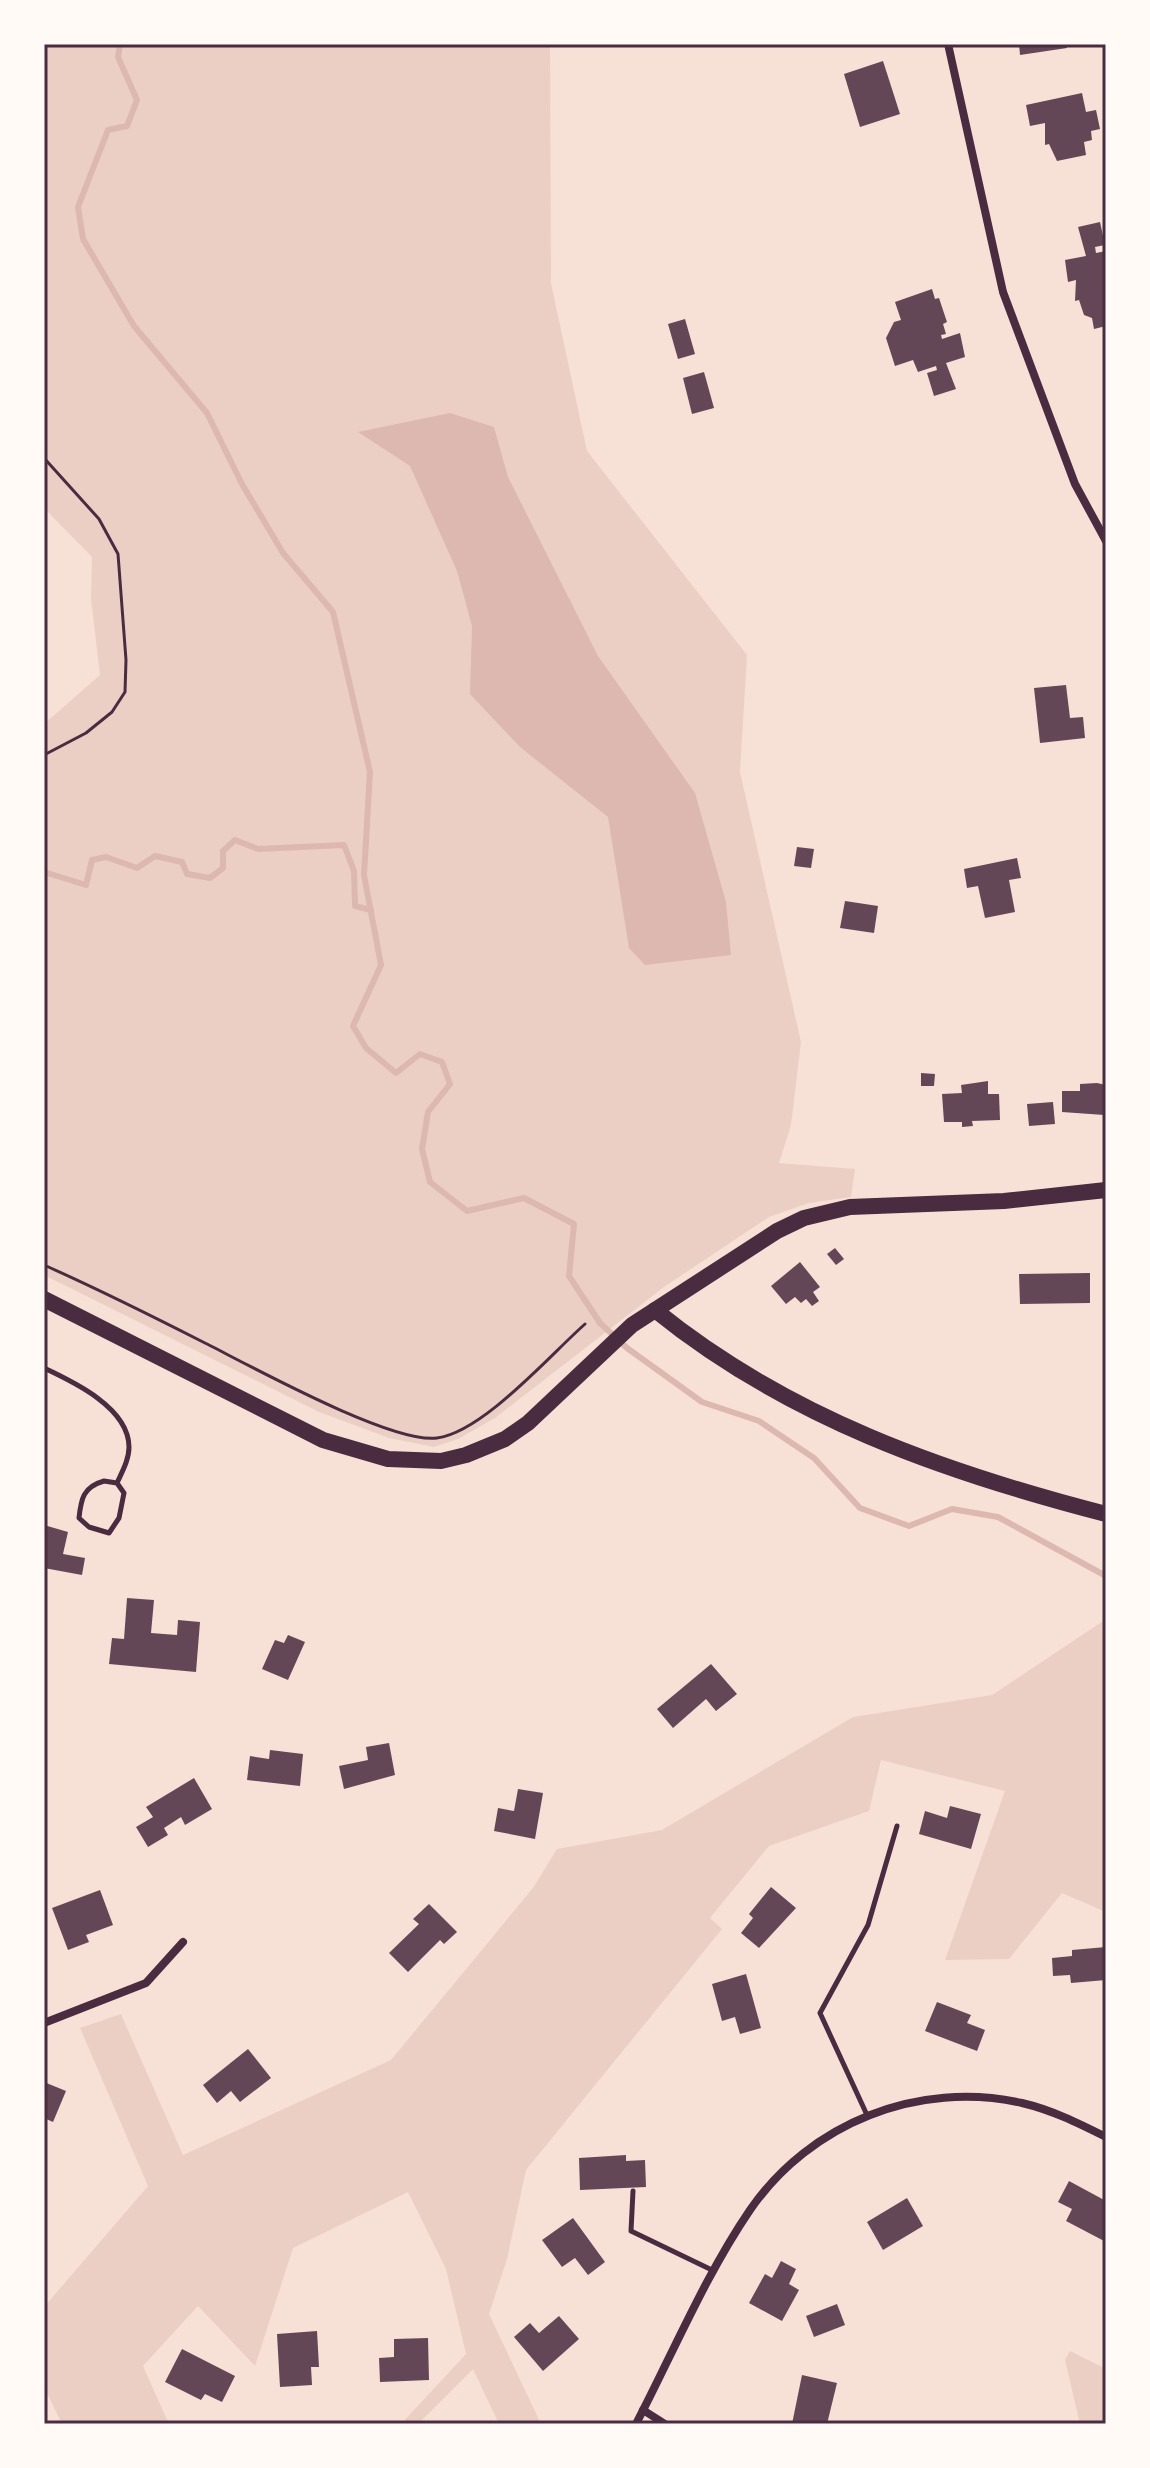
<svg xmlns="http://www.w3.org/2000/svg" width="1150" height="2468" viewBox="0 0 1150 2468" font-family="Raleway,sans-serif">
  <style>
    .green { fill: #ebcfc5 }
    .water { fill: #dcb8b0 }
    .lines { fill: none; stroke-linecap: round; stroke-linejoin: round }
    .stream { stroke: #dcb8b0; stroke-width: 6 }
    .building { fill: #644757 }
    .path { stroke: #4a2c40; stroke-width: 3 }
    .service { stroke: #4a2c40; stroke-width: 5 }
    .minor { stroke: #4a2c40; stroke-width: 8 }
    .secondary { stroke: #4a2c40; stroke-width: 16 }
    .neatline { fill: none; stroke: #4a2c40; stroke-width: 3 }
  </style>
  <rect width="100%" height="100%" fill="#f7e1d7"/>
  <g class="green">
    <path d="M44,44h506l1,239 36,168 160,204 -7,117 61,270 -10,83 -12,38 76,6 -4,28 -42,6 -40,14 -105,70 -169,131 -37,21 -24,8 -45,-9 -70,-26 -275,-137v-551l56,-49 -9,-76 1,-42 -48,-49z"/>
    <path d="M1106,1619v293l-44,-19 -53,66 -64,1 60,-169 -124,-31 -12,51 -100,35 -59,72 12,11 -196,241 -19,89 -18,55 52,110h-42l-26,-55 -55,55h-17l65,-70 -20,-85 -38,-77 -115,56 -38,118 -57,-60 -55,60 26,58h-107l-18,-37v-80l104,-121 -68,-158 41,-14 62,141 208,-95 142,-172 24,-39 105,-19 191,-113 139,-22z"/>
    <path d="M1070,2351l36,18v55h-26l-15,-64z"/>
  </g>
  <path class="water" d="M450,413l44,14 14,50 90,179 97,137 31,109 5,53 -86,10 -16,-17 -21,-131 -88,-70 -50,-53 2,-68 -15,-55 -47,-105 -52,-34z"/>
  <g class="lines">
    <g class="stream">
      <path d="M120,44l-2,13 19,43 -10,26 -19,4 -30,77 5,32 51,87 73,87 35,71 41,69 50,59 37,160 -6,103 17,90 -28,61 13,22 30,25 24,-19 22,8 8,22 -22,28 -6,37 8,33 37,29 57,-13 50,26 -5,52 31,47 27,25 75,54 57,19 55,37 46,50 49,18 43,-17 46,8 108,59"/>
      <path d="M44,872l42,13 6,-25 14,-3 31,11 18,-12 27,6 5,12 23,4 13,-10v-17l12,-11 23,9 86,-4 10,26 1,35 16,4"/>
    </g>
  </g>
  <g class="building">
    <path d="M1019,44h47l1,4 -47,7z"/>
    <path d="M883,61l17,53 -40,13 -16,-53z"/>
    <path d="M1082,93l4,19 10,-2 4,19 -9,2 1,9 -8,2 2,13 -29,6 -8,-17 -4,1v-22l-15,3 -4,-21z"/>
    <path d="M1100,222l5,23 -10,2 1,6 10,-2v75l-12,3 -2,-11 -8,-3 -5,-15 -4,1 1,-21 -8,2 -3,-22 21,-4 -8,-29z"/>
    <path d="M932,289l3,10 4,-1 8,24 -4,2 3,10 -5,1 1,4 18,-6 5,24 -19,6 10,26 -22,7 -7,-23 10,-3 -1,-4 -18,6 -5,-12 -18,6 -9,-28 8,-16 7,-2 -6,-18z"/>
    <path d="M685,319l10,35 -17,5 -10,-35z"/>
    <path d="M704,372l10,36 -22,6 -9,-36z"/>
    <path d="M1066,685l4,33 13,-1 2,21 -45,5 -6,-55z"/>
    <path d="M797,847l17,2 -3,19 -17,-2z"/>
    <path d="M1017,858l4,20 -12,2 6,32 -30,6 -7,-32 -11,2 -3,-19z"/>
    <path d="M845,901l33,5 -4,27 -34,-5z"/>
    <path d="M921,1073l14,1 -1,12h-13z"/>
    <path d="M988,1081v13h11l1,26 -28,1 1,5 -11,1v-5h-18l-2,-28 20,-1 -1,-8z"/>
    <path d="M1097,1083l9,2 -2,30 -42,-3v-21h18v-7z"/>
    <path d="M1053,1102l2,22 -26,2 -2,-22z"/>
    <path d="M835,1248l9,11 -8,6 -9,-11z"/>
    <path d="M800,1262l20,25 -7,5 6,9 -7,5 -6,-7 -5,4 -6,-6 -9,7 -15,-18z"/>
    <path d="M1090,1273v30l-70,1 -1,-30z"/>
    <path d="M44,1525l24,7 -5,22 22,4 -3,17 -38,-7z"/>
    <path d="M127,1598l27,2 -3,33 26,2 1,-15 22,2 -4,50 -87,-8 3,-26 12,1z"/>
    <path d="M288,1635l17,7 -17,38 -26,-11 13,-29 9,3z"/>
    <path d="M711,1664l26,30 -21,17 -10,-12 -33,29 -16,-19z"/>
    <path d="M389,1743l6,32 -51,14 -5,-23 29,-6 -2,-13z"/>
    <path d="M270,1750l33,4 -3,32 -53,-6 3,-24 19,3z"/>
    <path d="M194,1778l18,31 -27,16 -4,-8 -17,11 4,7 -20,12 -12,-20 17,-10 -7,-10z"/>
    <path d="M518,1789l25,4 -8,46 -41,-8 4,-23 16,3z"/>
    <path d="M950,1806l31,8 -10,35 -52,-15 6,-23 22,7z"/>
    <path d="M771,1887l25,21 -37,40 -18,-15 12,-15 -4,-4z"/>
    <path d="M100,1890l13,35 -27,10 3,7 -21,8 -16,-42z"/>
    <path d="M429,1904l28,28 -13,12 -4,-4 -32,32 -19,-19 30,-29 -6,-5z"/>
    <path d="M1106,1947v33l-35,3 -1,-8 -17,1 -1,-18 20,-2v-6z"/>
    <path d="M746,1974l15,54 -21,6 -5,-17 -13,4 -10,-37z"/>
    <path d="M937,2002l34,13 -4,8 18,7 -8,21 -52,-20z"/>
    <path d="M248,2049l23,29 -31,24 -9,-11 -14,12 -14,-18z"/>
    <path d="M44,2082l22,9 -13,31 -9,-4z"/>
    <path d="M626,2155v6l19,-1 1,27 -66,3 -1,-32z"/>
    <path d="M1069,2181l37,20v41l-40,-21 6,-12 -14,-7z"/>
    <path d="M907,2198l16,28 -40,24 -16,-28z"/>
    <path d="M573,2218l32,44 -17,13 -13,-17 -13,9 -20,-27z"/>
    <path d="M781,2261l15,8 -7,15 10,6 -17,31 -33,-18 16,-29 7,4z"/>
    <path d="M837,2304l8,21 -31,12 -8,-21z"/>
    <path d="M559,2316l20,23 -36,32 -29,-34 16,-14 9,10z"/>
    <path d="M317,2331l2,36h-8l1,18 -32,2 -3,-53z"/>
    <path d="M428,2338l1,42 -49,2 -1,-24 15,-1v-18z"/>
    <path d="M182,2349l53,27 -13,26 -17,-8 -4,6 -36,-18z"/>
    <path d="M802,2375l35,8 -10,41h-35z"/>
  </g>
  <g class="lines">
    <g class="path">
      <path d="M44,458l55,61 19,35 8,106 -1,32 -13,20 -26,21 -42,22"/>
      <path d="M44,1265c54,24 106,50 159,77 46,23 188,102 234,96 46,-6 113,-83 148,-114"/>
    </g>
    <g class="service">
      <path d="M44,1368c30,14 85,40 85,79 0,13 -7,25 -12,36"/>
      <path d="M104,1481l13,2 7,10 -5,25 -10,15 -20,-6 -10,-9c2,-19 4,-31 25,-37z"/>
      <path d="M867,2115l-47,-102 48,-88 29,-99"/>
      <path d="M633,2191l-2,40 83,40"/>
    </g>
    <g class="minor">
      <path d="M948,44l55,248 72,192 31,57"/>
      <path d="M44,2023l102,-40 37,-41"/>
      <path d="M643,2410l22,14"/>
      <path d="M636,2424c37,-71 69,-148 114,-214 60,-87 168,-130 272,-107 30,7 56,20 84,34"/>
    </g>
    <g class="secondary">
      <path d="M44,1299l279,141 65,19 53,2 25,-6 39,-16 23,-16 104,-98 145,-94 27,-13 46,-11 154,-6 102,-11"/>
      <path d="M655,1310c132,107 288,162 451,204"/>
    </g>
  </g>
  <rect width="1150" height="2468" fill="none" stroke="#fffaf5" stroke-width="92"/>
  <rect x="46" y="46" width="1058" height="2376" class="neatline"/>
</svg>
